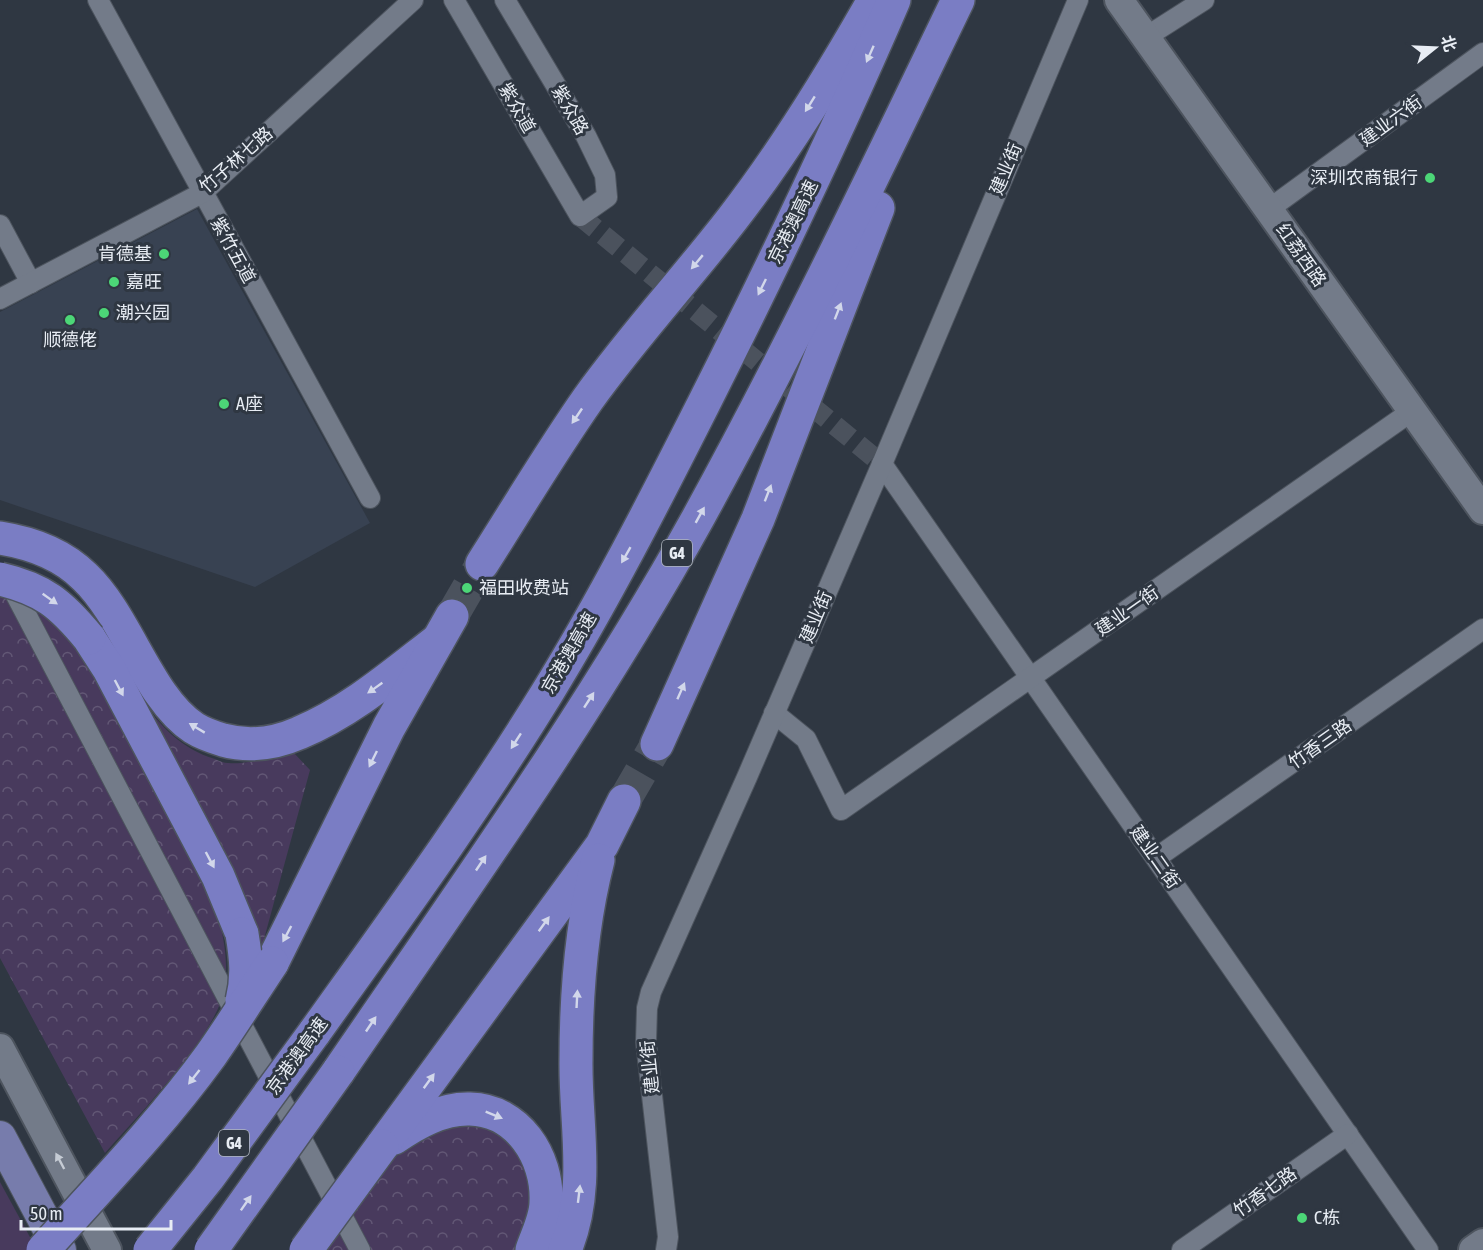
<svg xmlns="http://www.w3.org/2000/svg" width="1483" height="1250" viewBox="0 0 1483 1250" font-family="'Asap Condensed','Noto Sans SC',sans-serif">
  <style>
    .built { fill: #384252 }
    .grass { fill: #483a5d }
    .forest { fill: url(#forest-crowns) }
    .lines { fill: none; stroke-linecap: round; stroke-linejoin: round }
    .minor-tunnel { stroke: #4b525d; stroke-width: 20; stroke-dasharray: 20 10; stroke-linecap: butt }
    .motorway-tunnel { stroke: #4b525d; stroke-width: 33; stroke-dasharray: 33 16; stroke-linecap: butt }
    .minor-casing { stroke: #4d545e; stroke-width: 22 }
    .secondary-casing { stroke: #4d545e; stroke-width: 32 }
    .primary-casing { stroke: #4d545e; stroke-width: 34 }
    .motorway-casing { stroke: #4d545e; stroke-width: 36 }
    .minor { stroke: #737b89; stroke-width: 20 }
    .secondary { stroke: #737b89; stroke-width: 28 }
    .primary { stroke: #777cac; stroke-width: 32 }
    .motorway { stroke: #7a7dc4; stroke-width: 33 }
    .motorway-bridge-casing { stroke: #4d545e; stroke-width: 36; stroke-linecap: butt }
    .motorway-bridge { stroke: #7a7dc4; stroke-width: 33 }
    .oneway { fill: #d2d7ea }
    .oneway2 { fill: #c5cbd4 }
    .poi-dot { fill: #4cd677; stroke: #2f3742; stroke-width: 2 }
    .labels { text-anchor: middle; stroke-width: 6; stroke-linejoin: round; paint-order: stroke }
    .shield { fill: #2f3742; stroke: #b0b6bf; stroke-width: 1.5 }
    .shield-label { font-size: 16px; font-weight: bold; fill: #e8edf4 }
    .street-label { font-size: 18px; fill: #e8edf4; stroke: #2f3742 }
    .poi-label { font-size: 18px; fill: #e8edf4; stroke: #2f3742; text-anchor: start }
  </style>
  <defs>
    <pattern id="forest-crowns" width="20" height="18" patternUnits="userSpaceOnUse" patternTransform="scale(1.5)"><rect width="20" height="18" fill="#483a5d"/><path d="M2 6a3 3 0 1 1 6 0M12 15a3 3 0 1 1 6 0" fill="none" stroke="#625775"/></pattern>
  </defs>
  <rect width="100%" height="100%" fill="#2f3742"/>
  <path class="built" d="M197,209l173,314 -115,64 -255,-87v-188z"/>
  <path class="grass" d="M0,1182l37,68h-37z"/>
  <g class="forest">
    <path d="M0,595l46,22 28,25 33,51 109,216c8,28 13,53 8,82 -9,45 -87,126 -119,162l-105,-195z"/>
    <path d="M140,699c21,27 41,50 75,60 4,2 9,4 13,4 20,2 46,-7 65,-11l17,18 -49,180z"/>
    <path d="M473,1121c8,4 18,7 26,11 41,26 32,79 19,118h-197l71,-101 18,-12z"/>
  </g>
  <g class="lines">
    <path class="minor-tunnel" d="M580,216l302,248"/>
    <g class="motorway-tunnel">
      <path d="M452,616l30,-52"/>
      <path d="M624,801l33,-57"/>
    </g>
    <defs>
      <g id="minor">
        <path d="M98,0l272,498"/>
        <path d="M454,0l126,216 27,-19 -2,-22 -19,-39 -81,-136"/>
        <path d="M1146,37l58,-37"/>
        <path d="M1269,209l214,-156"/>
        <path d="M0,225l31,58"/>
        <path d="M0,299l202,-106 211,-193"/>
        <path d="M882,464l546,786"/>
        <path d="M8,580l352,670"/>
        <path d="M774,713l32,26 35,71 571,-399"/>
        <path d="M1156,858l327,-229"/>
        <path d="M666,1250l2,-13 -22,-195 1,-34 4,-16 96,-215 135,-313 196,-464"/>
        <path d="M1182,1250l166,-116"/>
      </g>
      <g id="secondary">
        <path d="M1119,0l364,510"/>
        <path d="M0,1048l107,202"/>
        <path d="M1473,1250l10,-7"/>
      </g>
      <path id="primary" d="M0,1137l60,113"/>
      <g id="motorway">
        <path d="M0,538c32,5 62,16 85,39 42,40 63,121 109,151 8,5 19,9 29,12 26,7 51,4 76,-7 51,-21 95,-59 139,-93"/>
        <path d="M482,564c35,-55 69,-112 106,-165 45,-63 98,-120 145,-181 52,-67 99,-144 141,-218"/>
        <path d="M89,638l20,31 109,207 24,58"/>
        <path d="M657,744l101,-225 120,-311"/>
        <path d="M272,963l117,-236 63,-111"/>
        <path d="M314,1033c80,-112 161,-223 233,-340 57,-93 107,-191 156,-288 67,-133 132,-268 191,-405"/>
        <path d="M338,1072c124,-181 253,-361 360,-554 93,-169 176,-344 260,-518"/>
        <path d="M394,1138c22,-15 48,-30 76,-29 48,1 78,48 76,93 0,16 -9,33 -14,48"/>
        <path d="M382,1146l220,-301 22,-44"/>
        <path d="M565,1250c26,-62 10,-126 11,-190 0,-68 5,-134 22,-200"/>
      </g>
    </defs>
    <use href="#minor" class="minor-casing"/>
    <use href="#secondary" class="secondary-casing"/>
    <use href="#primary" class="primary-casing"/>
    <use href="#motorway" class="motorway-casing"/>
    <use href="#minor" class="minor"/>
    <use href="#secondary" class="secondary"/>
    <use href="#primary" class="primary"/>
    <use href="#motorway" class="motorway"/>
    <defs>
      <g id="motorway-bridge">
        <path d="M0,579c43,10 61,25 89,59"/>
        <path d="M242,1001c6,-24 4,-43 0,-67"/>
        <path d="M43,1250c57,-63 118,-126 168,-195 21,-30 41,-62 61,-92"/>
        <path d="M150,1250l58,-72 106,-145"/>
        <path d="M211,1250l127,-178"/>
        <path d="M306,1250l76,-104"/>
      </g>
    </defs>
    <use href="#motorway-bridge" class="motorway-bridge-casing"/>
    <use href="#motorway-bridge" class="motorway-bridge"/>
  </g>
  <defs><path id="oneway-solid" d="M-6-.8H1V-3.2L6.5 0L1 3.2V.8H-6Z" transform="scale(1.5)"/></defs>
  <g class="oneway">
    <use href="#oneway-solid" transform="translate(870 54) rotate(114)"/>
    <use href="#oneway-solid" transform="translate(810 104) rotate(122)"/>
    <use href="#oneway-solid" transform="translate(697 262) rotate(130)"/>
    <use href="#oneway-solid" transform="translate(762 287) rotate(116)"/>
    <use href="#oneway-solid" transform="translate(838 311) rotate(-69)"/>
    <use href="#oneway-solid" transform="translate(577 416) rotate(124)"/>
    <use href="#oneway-solid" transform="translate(768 493) rotate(-69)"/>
    <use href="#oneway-solid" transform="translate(700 515) rotate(-61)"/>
    <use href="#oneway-solid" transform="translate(626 555) rotate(120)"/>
    <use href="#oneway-solid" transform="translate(50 599) rotate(35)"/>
    <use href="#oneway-solid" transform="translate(119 688) rotate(62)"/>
    <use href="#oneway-solid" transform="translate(375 688) rotate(145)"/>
    <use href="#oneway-solid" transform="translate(681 691) rotate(-66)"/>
    <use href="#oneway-solid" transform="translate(589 700) rotate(-57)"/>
    <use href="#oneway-solid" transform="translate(197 728) rotate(-149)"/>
    <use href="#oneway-solid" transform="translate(516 741) rotate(123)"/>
    <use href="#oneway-solid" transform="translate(373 759) rotate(116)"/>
    <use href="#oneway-solid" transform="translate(210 860) rotate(62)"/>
    <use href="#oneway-solid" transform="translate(481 863) rotate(-56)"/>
    <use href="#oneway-solid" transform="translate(544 924) rotate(-54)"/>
    <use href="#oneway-solid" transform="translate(287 934) rotate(118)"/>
    <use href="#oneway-solid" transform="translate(577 999) rotate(-87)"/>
    <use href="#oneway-solid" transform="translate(371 1024) rotate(-56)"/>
    <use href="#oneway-solid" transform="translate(194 1077) rotate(128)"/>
    <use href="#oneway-solid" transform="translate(429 1081) rotate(-54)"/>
    <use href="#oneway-solid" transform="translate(494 1115) rotate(22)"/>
    <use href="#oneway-solid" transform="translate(579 1194) rotate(-83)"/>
    <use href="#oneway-solid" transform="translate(246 1203) rotate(-55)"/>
  </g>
  <use class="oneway2" href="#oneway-solid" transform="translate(60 1161) rotate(-118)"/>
  <g class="poi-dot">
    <circle cx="1430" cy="178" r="6"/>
    <circle cx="164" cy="254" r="6"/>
    <circle cx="114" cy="282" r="6"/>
    <circle cx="104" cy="313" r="6"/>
    <circle cx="70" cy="320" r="6"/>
    <circle cx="224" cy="404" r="6"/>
    <circle cx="467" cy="588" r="6"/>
    <circle cx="1302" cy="1218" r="6"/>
  </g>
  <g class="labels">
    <g class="shield">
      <rect x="662" y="540" width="30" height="26" rx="4.5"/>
      <rect x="219" y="1130" width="30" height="26" rx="4.5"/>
    </g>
    <g class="shield-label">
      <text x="677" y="559">G4</text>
      <text x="234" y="1149">G4</text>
    </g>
    <g class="street-label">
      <text transform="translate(517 108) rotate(60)" y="6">紫众道</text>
      <text transform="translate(570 110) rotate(60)" y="6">紫众路</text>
      <text transform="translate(1391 121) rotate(-36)" y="6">建业六街</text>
      <text transform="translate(236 160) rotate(-41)" y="6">竹子林七路</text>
      <text transform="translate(1006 169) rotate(-67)" y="6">建业街</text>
      <text transform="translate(793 222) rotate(-64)" y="6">京港澳高速</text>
      <text transform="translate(233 250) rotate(61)" y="6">紫竹五道</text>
      <text transform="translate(1301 255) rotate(55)" y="6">红荔西路</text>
      <text transform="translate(1127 611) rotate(-35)" y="6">建业一街</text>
      <text transform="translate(816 617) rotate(-67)" y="6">建业街</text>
      <text transform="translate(569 653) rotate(-60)" y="6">京港澳高速</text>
      <text transform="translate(1320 744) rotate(-35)" y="6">竹香三路</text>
      <text transform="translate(1155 857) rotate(55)" y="6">建业二街</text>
      <text transform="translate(297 1056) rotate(-54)" y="6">京港澳高速</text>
      <text transform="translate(650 1067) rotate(-96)" y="6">建业街</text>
      <text transform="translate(1265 1192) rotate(-35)" y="6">竹香七路</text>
    </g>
    <g class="poi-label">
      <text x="1418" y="184" text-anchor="end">深圳农商银行</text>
      <text x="152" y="260" text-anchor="end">肯德基</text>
      <text x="126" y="288">嘉旺</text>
      <text x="116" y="319">潮兴园</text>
      <text x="70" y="346" text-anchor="middle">顺德佬</text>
      <text x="236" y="410">A座</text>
      <text x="479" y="594">福田收费站</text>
      <text x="1314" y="1224">C栋</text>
    </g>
  </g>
  <g transform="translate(1435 48) rotate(72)" stroke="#2f3742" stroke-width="4.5" paint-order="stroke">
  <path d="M0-4.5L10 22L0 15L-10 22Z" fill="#e8edf4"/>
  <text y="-9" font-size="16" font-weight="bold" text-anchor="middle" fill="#e8edf4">北</text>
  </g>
  <path d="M21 1220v9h150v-9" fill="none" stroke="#e8edf4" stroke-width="3"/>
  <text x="30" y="1220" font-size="18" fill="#e8edf4" stroke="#2f3742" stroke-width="4.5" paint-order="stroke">50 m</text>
</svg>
